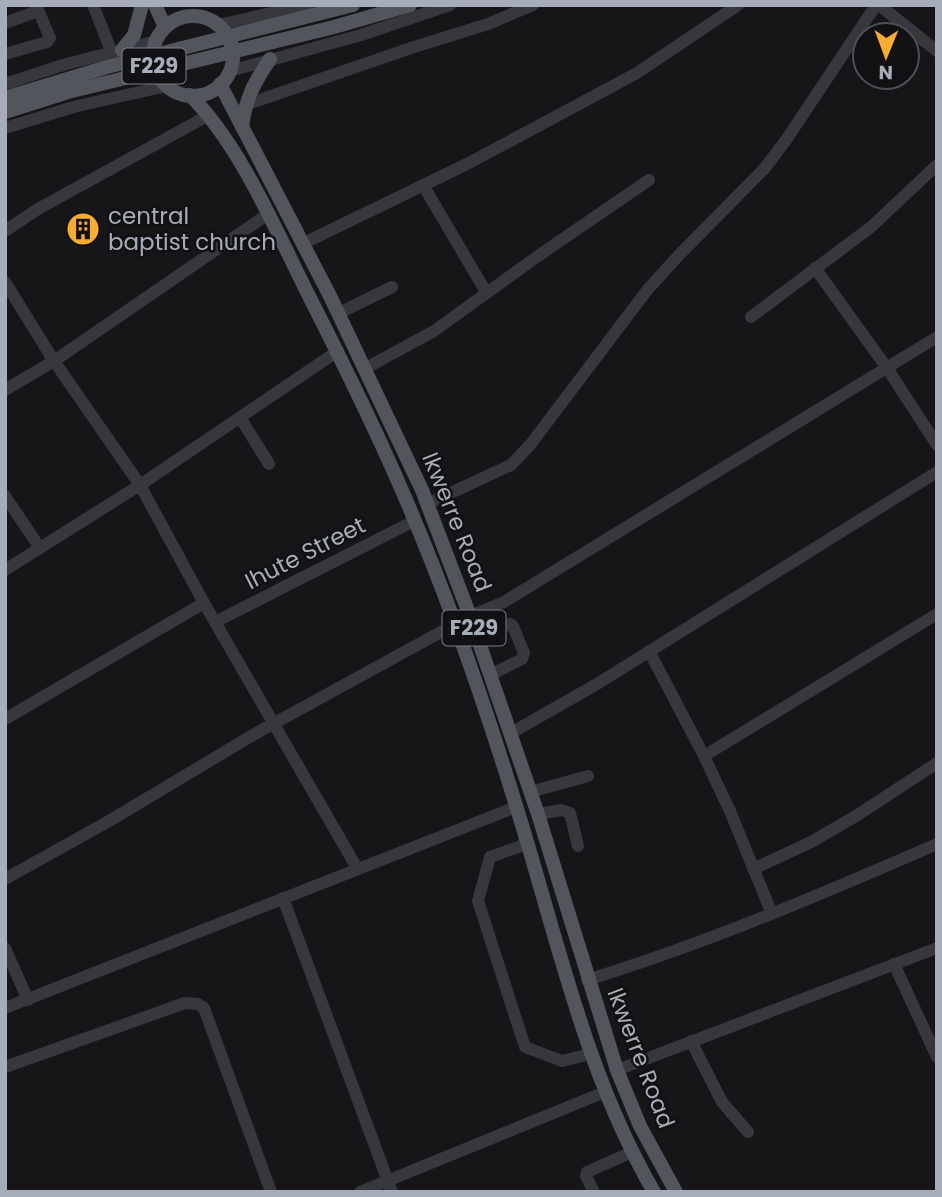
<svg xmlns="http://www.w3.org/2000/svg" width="942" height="1197" viewBox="0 0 942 1197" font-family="Poppins,sans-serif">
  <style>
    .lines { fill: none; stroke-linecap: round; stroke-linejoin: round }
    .minor { stroke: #37383d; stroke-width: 12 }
    .major { stroke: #52555c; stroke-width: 14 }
    .major-bridge { stroke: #52555c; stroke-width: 14 }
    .labels { text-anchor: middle; stroke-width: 5; stroke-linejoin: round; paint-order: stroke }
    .shield { fill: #111113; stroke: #7a7e86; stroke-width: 2 }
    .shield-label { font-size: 21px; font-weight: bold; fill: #a7adb8 }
    .poi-label { font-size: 23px; fill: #a7adb8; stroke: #111113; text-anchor: start }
    .street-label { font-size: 23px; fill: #a7adb8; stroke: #111113 }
  </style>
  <rect width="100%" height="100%" fill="#161618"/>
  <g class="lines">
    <g class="minor">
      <path d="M93,5l19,48"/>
      <path d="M879,5l58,46"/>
      <path d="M5,23l33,-12"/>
      <path d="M218,25l90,-20"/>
      <path d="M5,54l42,-12 3,-4 -14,-33"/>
      <path d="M230,71l131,-36 89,-30"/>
      <path d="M5,84l58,-19 93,-24"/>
      <path d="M245,105l169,-58 74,-23 45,-19"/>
      <path d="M5,128l72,-22 90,-20"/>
      <path d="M423,185l63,107"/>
      <path d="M5,231l33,-22 171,-94"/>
      <path d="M302,244l167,-81 168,-90 101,-68"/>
      <path d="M815,268l72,100 50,77"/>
      <path d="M5,282l49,79 86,124 64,118 153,265"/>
      <path d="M339,313l53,-26"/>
      <path d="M751,317l120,-90 66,-62"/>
      <path d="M366,368l68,-37 104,-75 111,-76"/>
      <path d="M5,390l49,-29 214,-147"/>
      <path d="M241,419l28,45"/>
      <path d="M5,496l35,52"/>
      <path d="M427,504l84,-39 19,-20 118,-156 32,-35 84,-85 22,-29 90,-135"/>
      <path d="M5,570l135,-85 198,-134"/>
      <path d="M215,622l199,-101"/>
      <path d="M477,637l33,-13 3,2 11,27 -2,6 -32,16"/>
      <path d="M649,651l55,105 26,55 42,103"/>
      <path d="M5,719l199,-116"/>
      <path d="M511,733l86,-49 340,-212"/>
      <path d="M704,756l233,-142"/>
      <path d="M530,792l58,-16"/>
      <path d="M538,814l24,-4 8,3 8,33"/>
      <path d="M527,844l-37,13 -12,44 47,146 37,14 28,-7"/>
      <path d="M753,869l58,-27 45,-26 81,-53"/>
      <path d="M5,879l104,-58 144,-86 217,-119 34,-14 433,-265"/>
      <path d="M283,898l109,294"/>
      <path d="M5,948l23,52"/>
      <path d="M894,964l43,93"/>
      <path d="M587,980c120,-37 235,-86 350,-136"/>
      <path d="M5,1008l511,-201"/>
      <path d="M691,1041l31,61 26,30"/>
      <path d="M5,1067l180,-64 13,1 6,4 67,184"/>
      <path d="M617,1070l320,-122"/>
      <path d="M360,1192l245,-100"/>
      <path d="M594,1192l-8,-16 1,-4 45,-20"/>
    </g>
    <g class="major">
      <path d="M155,5l10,22"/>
      <circle cx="193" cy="56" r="40"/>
      <path d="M122,50l12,-15 8,-30"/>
      <path d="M220,84l110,212 92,194 48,126 68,198 79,256 23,56 36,66"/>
      <path d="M190,95c51,51 86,136 119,201 32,63 63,125 91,190 47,107 88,227 122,339 38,125 66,253 132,367"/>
      <path d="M242,127c4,-30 12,-44 28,-68"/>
    </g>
    <g class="major-bridge">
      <path d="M5,98l102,-31 246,-62"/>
      <path d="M5,112l63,-20 266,-65 76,-22"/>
    </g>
  </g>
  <defs>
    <symbol id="building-disc" viewBox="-11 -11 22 22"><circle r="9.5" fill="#f9ac2d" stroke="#111113"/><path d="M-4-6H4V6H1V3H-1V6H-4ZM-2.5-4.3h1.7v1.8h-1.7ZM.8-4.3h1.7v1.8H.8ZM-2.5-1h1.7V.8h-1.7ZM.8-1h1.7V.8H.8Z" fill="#111"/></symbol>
  </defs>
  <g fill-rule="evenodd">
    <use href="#building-disc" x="64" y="210" width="38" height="38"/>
  </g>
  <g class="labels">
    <g class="shield">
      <rect x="122.5" y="48.5" width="63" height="35" rx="5"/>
      <rect x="442.5" y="610.5" width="63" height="35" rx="5"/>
    </g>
    <g class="shield-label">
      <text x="154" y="73">F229</text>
      <text x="474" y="635">F229</text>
    </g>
    <g class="poi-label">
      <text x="108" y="224">central<tspan x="108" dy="26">baptist church</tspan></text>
    </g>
    <g class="street-label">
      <text transform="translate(457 522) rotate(68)" y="8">Ikwerre Road</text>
      <text transform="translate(305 553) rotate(-27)" y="8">Ihute Street</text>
      <text transform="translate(641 1058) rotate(69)" y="8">Ikwerre Road</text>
    </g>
  </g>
  <rect width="942" height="1197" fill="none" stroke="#a7adb8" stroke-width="14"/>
  <g transform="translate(886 56) rotate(181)"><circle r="33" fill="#111113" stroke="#4d4f55" stroke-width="2"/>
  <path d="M0-5L12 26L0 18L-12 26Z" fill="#f9ac2d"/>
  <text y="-10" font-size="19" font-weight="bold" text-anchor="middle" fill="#a7adb8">N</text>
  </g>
</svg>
